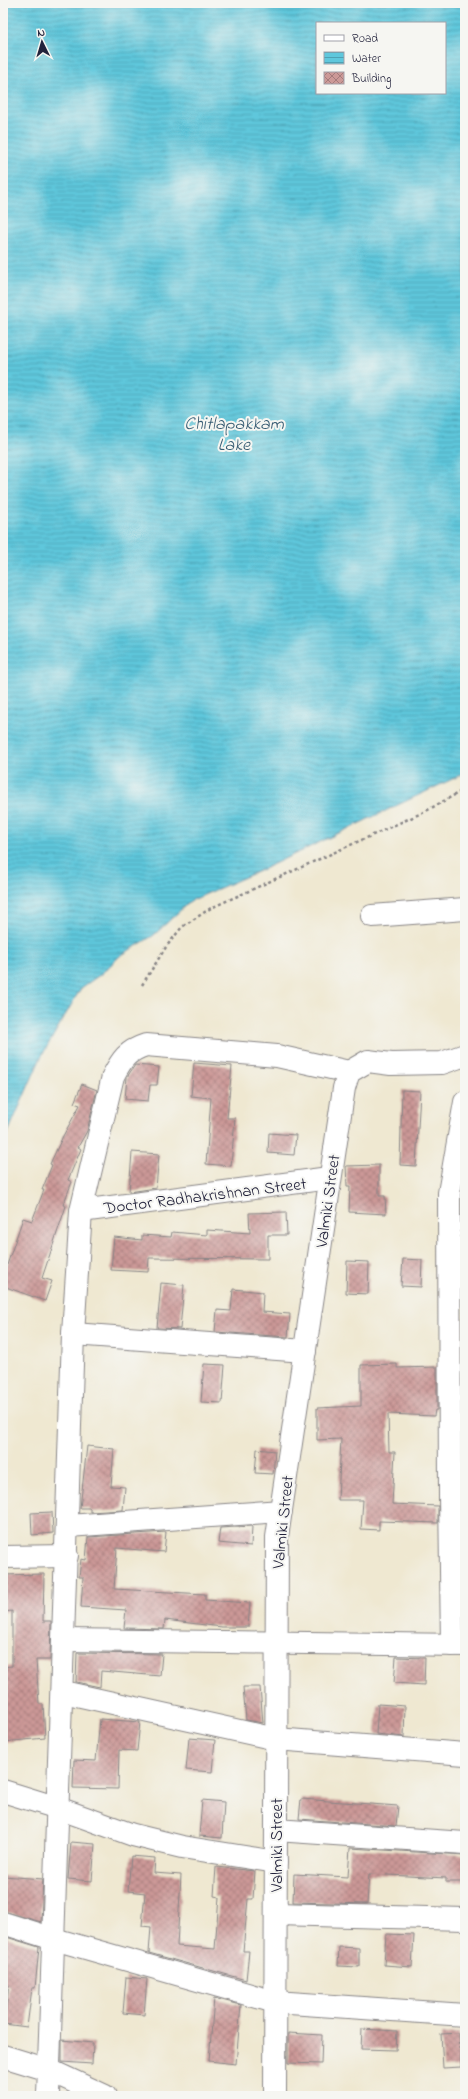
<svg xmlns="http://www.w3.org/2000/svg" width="468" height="2099" viewBox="0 0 468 2099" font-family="'Indie Flower',sans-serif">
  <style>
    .water { fill: url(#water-rules); stroke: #40748c; fill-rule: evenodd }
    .building { fill: url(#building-cross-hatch) }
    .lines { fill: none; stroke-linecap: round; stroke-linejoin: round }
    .minor-casing { stroke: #888586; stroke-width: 24 }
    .path { stroke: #888586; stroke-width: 2.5; stroke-dasharray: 3 3; stroke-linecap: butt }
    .minor { stroke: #fff; stroke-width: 22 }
    .labels { text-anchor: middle; stroke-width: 4; stroke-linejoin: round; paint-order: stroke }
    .street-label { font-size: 17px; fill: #22223b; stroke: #f6f6f2 }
    .water-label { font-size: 18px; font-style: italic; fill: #375c73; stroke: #f6f6f2 }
  </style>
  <defs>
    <pattern id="water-rules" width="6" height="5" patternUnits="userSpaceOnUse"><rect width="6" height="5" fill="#5fc7dc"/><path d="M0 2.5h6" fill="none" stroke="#4ea1b4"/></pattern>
    <pattern id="building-cross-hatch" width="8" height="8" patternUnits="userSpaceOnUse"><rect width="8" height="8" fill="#cc9997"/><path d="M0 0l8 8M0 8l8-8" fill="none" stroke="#a57c7c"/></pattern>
  </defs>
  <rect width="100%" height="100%" fill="#f6f6f2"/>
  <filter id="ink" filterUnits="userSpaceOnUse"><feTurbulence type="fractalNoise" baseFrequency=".025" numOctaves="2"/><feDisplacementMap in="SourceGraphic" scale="8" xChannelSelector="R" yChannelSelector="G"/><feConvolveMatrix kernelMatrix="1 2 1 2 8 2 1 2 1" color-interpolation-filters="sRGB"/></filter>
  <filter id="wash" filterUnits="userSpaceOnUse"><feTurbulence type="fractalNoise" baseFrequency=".012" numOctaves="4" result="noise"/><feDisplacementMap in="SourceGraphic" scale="16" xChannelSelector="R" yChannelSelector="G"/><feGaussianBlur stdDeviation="0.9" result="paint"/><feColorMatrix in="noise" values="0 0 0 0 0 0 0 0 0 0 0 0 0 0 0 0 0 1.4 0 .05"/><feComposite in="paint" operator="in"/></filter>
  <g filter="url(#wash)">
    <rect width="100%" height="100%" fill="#efe8d1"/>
    <path class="water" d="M3,3h462v770l-206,98 -69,30 -36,34 -34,21 -19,18 -20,14 -40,69 -38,87zM317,23h128v70h-128z"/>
    <g id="blocks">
      <g class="building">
        <path d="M194,1063l38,3 -5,52h8l-4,48 -25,-2 5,-66 -20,-2z"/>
        <path d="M135,1065l24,2 -2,18h-7l-2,16 -23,-2 2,-22z"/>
        <path d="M82,1084l15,6 -10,41 -9,16 3,2 -13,31 4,2 -9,23 3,1 -24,72 10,3 -7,20 -42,-15v-23l4,2 16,-47 9,3 12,-31h-2l10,-25 -2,-1 13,-28 17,-31 -6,-2z"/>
        <path d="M402,1090l18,1 -4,75 -16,-1z"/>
        <path d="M269,1133l27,2 -2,20 -26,-2z"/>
        <path d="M132,1152l27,2 -3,34 -27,4z"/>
        <path d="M379,1165v31h6l1,18 -37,-2 1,-26h-3l-1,-20z"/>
        <path d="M286,1212l1,23h-19v24l-119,-1 -1,14 -37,-2 3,-33 28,3v-5l29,2 1,-5 35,3v-5l43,3 -1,-20z"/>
        <path d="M403,1259l19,1 -1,27 -20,-1z"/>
        <path d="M347,1261l22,1 -1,32 -22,-1z"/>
        <path d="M161,1283l23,2 -4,44 -23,-1z"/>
        <path d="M233,1289l30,3 -1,20 28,2 -2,23 -73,-5 2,-22 14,1z"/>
        <path d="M204,1364l21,1 -3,38 -21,-1z"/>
        <path d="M397,1364v4l40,-1v43h-2l-1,6 -46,-2 1,38h6l-3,52 46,2v17l-59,-2v9l-18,-1 2,-29h-25l3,-61 -24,1v-32l44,-2v-41z"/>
        <rect x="462" y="1379" width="3" height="33"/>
        <path d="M87,1446l27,3 -3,37 14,1 -2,23 -33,2v-4h-10z"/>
        <path d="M257,1449l18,2 -2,23 -18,-1z"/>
        <path d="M52,1512l1,21 -21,2 -1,-22z"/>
        <path d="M252,1526l-1,20 -33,-3 2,-15z"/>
        <path d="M166,1532l-2,20 -47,-4 -3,41 91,5v6l45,3 -2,24h-26l-57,-7 -1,9 -40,-1 2,-18 -45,-3 2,-30h-4l2,-18 5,1 2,-23z"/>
        <path d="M44,1574l-1,47h8l-1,39h-14l3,44h4l2,34 -42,4v-75l9,-1v-55l-9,1v-37z"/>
        <path d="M77,1653l85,1 -2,22 -59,-5 -1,16 -24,-5z"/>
        <path d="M396,1657l29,1 -1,27 -30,-2z"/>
        <path d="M243,1687h17l3,36 -17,-3z"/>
        <path d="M378,1704l27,2 -1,31 -28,-3z"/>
        <path d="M100,1719l40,3 -3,29 -18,-1 -1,39 -45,-1 1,-28 22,1z"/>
        <path d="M189,1738l26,2 -3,32 -26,-2z"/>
        <path d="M301,1799l97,7 -2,20 -97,-7z"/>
        <path d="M202,1800l22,2 -2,36 -23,-2z"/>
        <path d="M71,1842l24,2 -3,37 -24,-2z"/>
        <path d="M350,1848l115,7v27h-19v-4l-77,-4 -2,30 -74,-2 1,-28 54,3z"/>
        <path d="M131,1856l24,2 -1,15 27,2 -4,71 38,3 4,-52 -5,-1 2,-29 39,4 -2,28h-5l-5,52h6l-3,29 -97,-27 2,-26 -9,-1 3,-33 -17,-2z"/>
        <path d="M3,1876l40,3 -2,43 -38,-11z"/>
        <path d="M386,1934l28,1 -2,32 -28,-2z"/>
        <path d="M3,1936l36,11 -4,41h-3l-5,39 -23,-3 5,-39h-6z"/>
        <path d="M339,1947l20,1v19l-21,-1z"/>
        <path d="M126,1977l21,2 -3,36 -21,-2z"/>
        <path d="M214,1998l27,7 -5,59 -27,-3z"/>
        <path d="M362,2029l35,2 -1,19 -35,-1z"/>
        <path d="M288,2033l34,2 -1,29 -33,-1z"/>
        <path d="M459,2033l2,34 -18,1 -2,-34z"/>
        <path d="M62,2040l31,3 -1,21 -30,-2z"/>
      </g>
    </g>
  </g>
  <g filter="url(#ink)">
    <use href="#blocks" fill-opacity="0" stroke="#888586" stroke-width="1"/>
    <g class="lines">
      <defs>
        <g id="minor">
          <path d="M372,916l93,-7"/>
          <path d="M81,1211l248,-33"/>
          <path d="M73,1334l232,17"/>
          <path d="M68,1526l213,-15"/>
          <path d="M3,1557l64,-1"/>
          <path d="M64,1640l401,5"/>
          <path d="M452,1645l-2,-150 -1,-302 16,-91"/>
          <path d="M63,1692l213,47 189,15"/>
          <path d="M3,1791l55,17 75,27 49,12 94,15"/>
          <path d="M276,1830l189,13"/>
          <path d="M276,1914l189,5"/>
          <path d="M3,1923l51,16 221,63 190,13"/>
          <path d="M3,2056l46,14 56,26"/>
          <path d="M48,2096l25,-762 8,-123 32,-135c9,-17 14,-25 33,-31l131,11 72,16"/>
          <path d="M275,2096l2,-559 67,-449 5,-16 19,-11 23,3 51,-1 23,-8"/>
        </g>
      </defs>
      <use href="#minor" class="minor-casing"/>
      <path class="path" d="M142,985l24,-38 16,-20 29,-19 215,-97 39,-22"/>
      <use href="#minor" class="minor"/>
    </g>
  </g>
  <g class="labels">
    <g class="street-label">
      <text transform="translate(205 1195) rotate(-7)" y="6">Doctor Radhakrishnan Street</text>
      <text transform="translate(327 1201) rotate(-82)" y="6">Valmiki Street</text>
      <text transform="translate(282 1522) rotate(-84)" y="6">Valmiki Street</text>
      <text transform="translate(276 1845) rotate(-90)" y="6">Valmiki Street</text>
    </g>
    <g class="water-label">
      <text x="234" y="429">Chitlapakkam<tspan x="234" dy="21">Lake</tspan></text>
    </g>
  </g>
  <rect width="468" height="2099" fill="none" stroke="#f6f6f2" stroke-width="16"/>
  <rect x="316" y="22" width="130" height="72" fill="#f6f6f2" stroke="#a1a1a9"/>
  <rect x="324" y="35" width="20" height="6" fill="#ffffff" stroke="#a1a1a9"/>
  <text x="352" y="42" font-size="12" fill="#22223b">Road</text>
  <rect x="324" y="52" width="20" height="12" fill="url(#water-rules)" stroke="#a1a1a9"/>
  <text x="352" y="62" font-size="12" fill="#22223b">Water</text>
  <rect x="324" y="72" width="20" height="12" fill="url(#building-cross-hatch)" stroke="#a1a1a9"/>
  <text x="352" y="82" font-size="12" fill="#22223b">Building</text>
  <g transform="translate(42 42) rotate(355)" stroke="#f6f6f2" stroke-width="3" paint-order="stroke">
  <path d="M0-3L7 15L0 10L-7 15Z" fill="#22223b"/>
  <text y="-6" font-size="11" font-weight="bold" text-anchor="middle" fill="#22223b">N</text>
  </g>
</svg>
